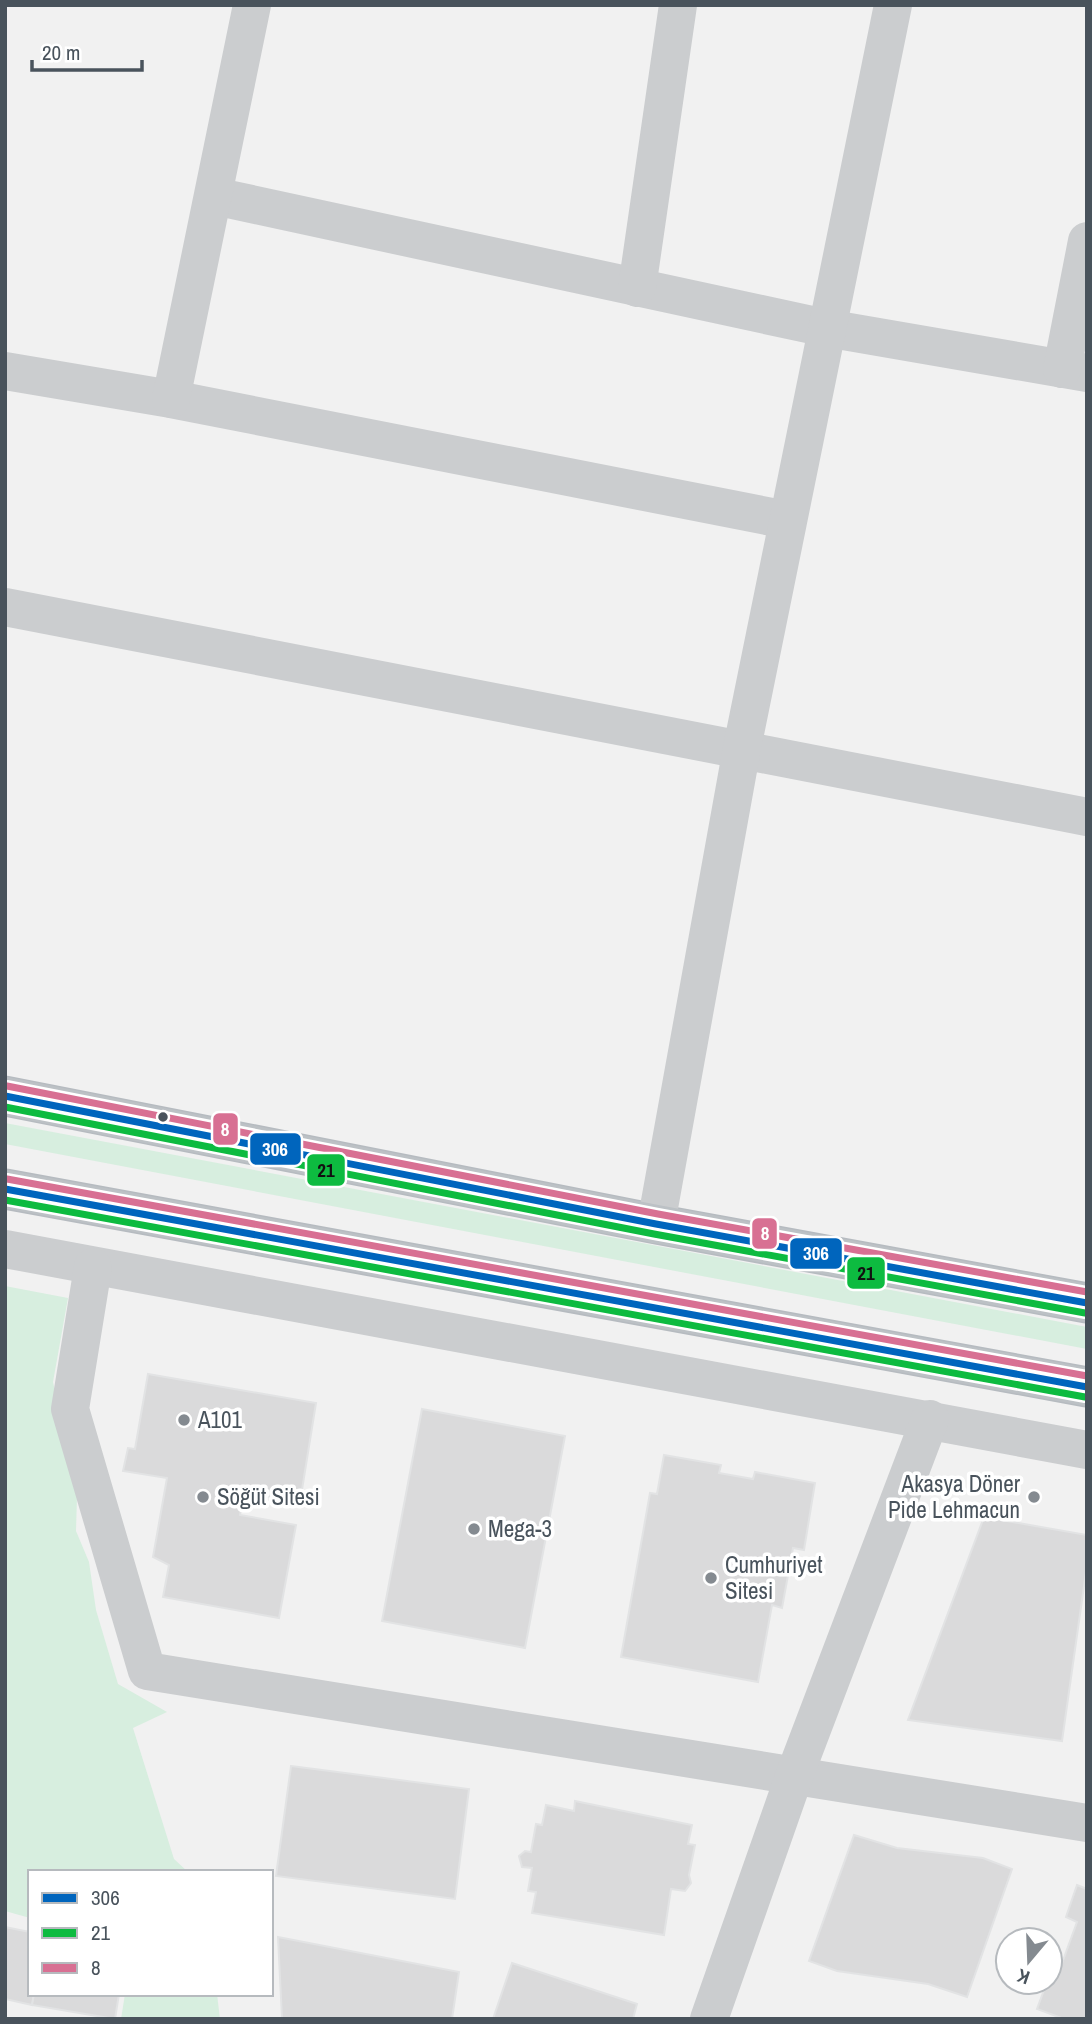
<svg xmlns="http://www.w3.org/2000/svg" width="1092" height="2024" viewBox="0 0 1092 2024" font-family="'Archivo Narrow',sans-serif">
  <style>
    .green { fill: #d7eedf }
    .building { fill: #dadadb; stroke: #e2e3e4; stroke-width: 2 }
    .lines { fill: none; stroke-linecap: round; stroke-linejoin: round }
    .highway-casing { stroke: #b6bbc0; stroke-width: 41 }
    .minor { stroke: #cbcdcf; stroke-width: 38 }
    .highway { stroke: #bcc1c5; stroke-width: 38 }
    .bus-1-casing { stroke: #fff; stroke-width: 12 }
    .bus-2-casing { stroke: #fff; stroke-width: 12 }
    .bus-3-casing { stroke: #fff; stroke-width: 12 }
    .bus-1 { stroke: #0065bd; stroke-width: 7 }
    .bus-2 { stroke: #0dbb40; stroke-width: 7 }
    .bus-3 { stroke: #d87093; stroke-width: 7 }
    .bus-dot { fill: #49535c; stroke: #fff; stroke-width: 2.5 }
    .poi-dot { fill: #848a90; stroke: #fff; stroke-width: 2.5 }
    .labels { text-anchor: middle; stroke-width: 7; stroke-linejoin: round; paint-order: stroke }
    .poi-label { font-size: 23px; fill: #49535c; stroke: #fff; text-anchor: start }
    .line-badge { stroke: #fff; stroke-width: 2.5 }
    .badge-label { font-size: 19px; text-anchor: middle; font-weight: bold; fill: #fff }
    .pale-badge-label { font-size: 19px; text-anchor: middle; font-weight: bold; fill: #111 }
  </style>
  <rect width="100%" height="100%" fill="#f1f1f1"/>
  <g class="green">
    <path d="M5,1123l1082,204v22l-1082,-205z"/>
    <path d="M5,1286l63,12 -15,84 24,115 -1,34 13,31 7,48 22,74 49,28 -34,16 41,131 14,13h-158v46l-25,-7z"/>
    <path d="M125,1994h92l3,25h-99z"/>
  </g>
  <g class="building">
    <path d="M148,1374l168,29 -16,99 -56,-10 -4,23 56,10 -17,93 -116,-21 6,-32 -16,-8 14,-79 -44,-7 5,-23 7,1z"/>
    <path d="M422,1409l143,27 -40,212 -143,-27z"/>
    <path d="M664,1455l57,10 -2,8 34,6 2,-7 60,11 -11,67 -11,-2 -11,60 -10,-3 -14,77 -137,-25 29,-164 7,1z"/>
    <path d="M984,1517l103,18v30l-25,176 -154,-21z"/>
    <path d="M291,1766l178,23 -14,110 -179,-23z"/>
    <path d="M575,1801l117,24 -4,19 7,1 -6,30 2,8 -6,8 -14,-2 -7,46 -132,-22 4,-21 -8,-1 4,-23 -10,-1 -3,-11 6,-5 6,1 5,-28 6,1 4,-20 28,6z"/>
    <path d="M854,1835l43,13 86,10 29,11 -45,128 -39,-13 -91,-13 -28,-10z"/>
    <path d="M1077,1885l10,4v130h-23l-27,-10 10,-27h3l1,-10 7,2 19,-52 -11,-5z"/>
    <path d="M5,1927l25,5v62h4l-2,11 -27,-6z"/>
    <path d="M278,1937l181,35 -7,47h-170z"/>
    <path d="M512,1963l125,41 -4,15h-140z"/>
    <path d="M34,1994h85l-4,25 -83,-14z"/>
  </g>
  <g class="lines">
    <defs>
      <g id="highway">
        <path d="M5,1096l651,128 431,79"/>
        <path d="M5,1189l1082,198"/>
      </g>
    </defs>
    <use href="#highway" class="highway-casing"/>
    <g class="minor">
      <path d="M214,196l612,132 261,45"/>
      <path d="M637,288l41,-283"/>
      <path d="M1062,369l25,-128"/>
      <path d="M5,371l166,28 616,121"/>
      <path d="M171,399l81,-394"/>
      <path d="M5,607l1082,210"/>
      <path d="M656,1224l86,-476 151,-743"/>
      <path d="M5,1249l1082,201"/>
      <path d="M93,1267l-23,142 77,262 940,152"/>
      <path d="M709,2019l86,-245 135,-355"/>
    </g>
    <use href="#highway" class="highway"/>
    <defs>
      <g id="bus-1">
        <path d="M5,1096l651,128 431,79"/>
        <path d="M5,1189l1082,198"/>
      </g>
      <g id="bus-2">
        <path d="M5,1107l649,127 431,79"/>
        <path d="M5,1200l1080,197"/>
      </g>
      <g id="bus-3">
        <path d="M7,1086l651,128 429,78"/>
        <path d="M7,1179l1080,197"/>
      </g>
    </defs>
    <use href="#bus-1" class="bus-1-casing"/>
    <use href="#bus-2" class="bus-2-casing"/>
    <use href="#bus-3" class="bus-3-casing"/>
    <use href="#bus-1" class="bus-1"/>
    <use href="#bus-2" class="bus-2"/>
    <use href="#bus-3" class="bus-3"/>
  </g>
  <circle class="bus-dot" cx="163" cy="1117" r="6"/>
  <g class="poi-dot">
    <circle cx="184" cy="1420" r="7"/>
    <circle cx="203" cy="1497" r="7"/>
    <circle cx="1034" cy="1497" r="7"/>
    <circle cx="474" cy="1529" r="7"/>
    <circle cx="711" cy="1578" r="7"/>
  </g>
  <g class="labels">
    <g class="poi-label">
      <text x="198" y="1428">A101</text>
      <text x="1020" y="1492" text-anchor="end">Akasya Döner<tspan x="1020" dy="26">Pide Lehmacun</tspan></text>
      <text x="217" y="1505">Söğüt Sitesi</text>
      <text x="488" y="1537">Mega-3</text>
      <text x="725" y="1573">Cumhuriyet<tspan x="725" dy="26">Sitesi</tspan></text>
    </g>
  </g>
  <g class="line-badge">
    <rect x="212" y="1112" width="27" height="34" rx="7" fill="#d87093"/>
    <rect x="249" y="1132" width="53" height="34" rx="7" fill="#0065bd"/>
    <rect x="306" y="1153" width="40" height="34" rx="7" fill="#0dbb40"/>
    <rect x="751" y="1217" width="27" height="33" rx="7" fill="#d87093"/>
    <rect x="789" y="1237" width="54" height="33" rx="7" fill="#0065bd"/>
    <rect x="846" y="1256" width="40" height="34" rx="7" fill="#0dbb40"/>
  </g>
  <g class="badge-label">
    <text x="225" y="1136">8</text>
    <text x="275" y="1156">306</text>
    <text x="765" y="1240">8</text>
    <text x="816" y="1260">306</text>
  </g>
  <g class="pale-badge-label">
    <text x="326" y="1177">21</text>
    <text x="866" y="1280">21</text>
  </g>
  <rect width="1092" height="2024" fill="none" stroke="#49535c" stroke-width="14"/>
  <rect x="28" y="1870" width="245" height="126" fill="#ffffff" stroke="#b6babe" stroke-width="2"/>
  <rect x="42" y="1893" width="35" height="10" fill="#0065bd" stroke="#b6babe" stroke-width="2"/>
  <text x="91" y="1905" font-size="21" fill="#49535c">306</text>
  <rect x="42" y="1928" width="35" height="10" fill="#0dbb40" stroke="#b6babe" stroke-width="2"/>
  <text x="91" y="1940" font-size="21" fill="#49535c">21</text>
  <rect x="42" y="1963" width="35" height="10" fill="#d87093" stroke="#b6babe" stroke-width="2"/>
  <text x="91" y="1975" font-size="21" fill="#49535c">8</text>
  <g transform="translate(1029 1961) rotate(199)"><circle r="33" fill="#ffffff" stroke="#b6babe" stroke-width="2"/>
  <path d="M0-5L12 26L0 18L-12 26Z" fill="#848a90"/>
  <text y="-10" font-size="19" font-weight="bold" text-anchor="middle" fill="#49535c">K</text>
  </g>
  <path d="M32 60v10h110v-10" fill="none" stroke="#49535c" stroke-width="3.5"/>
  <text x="42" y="60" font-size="21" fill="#49535c" stroke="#ffffff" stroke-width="5" paint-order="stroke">20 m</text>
</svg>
